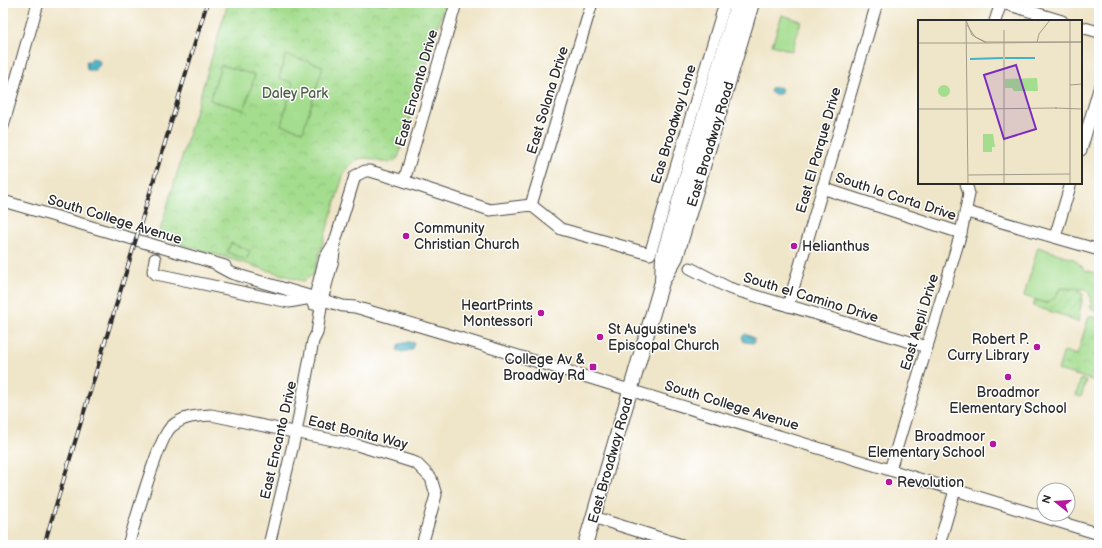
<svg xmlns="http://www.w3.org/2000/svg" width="1102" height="548" viewBox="0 0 1102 548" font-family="'Balsamiq Sans',sans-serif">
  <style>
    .park { fill: url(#park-crowns); stroke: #68845c }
    .garden { fill: url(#garden-furrows); stroke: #68845c }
    .pitch { fill: #a4dd8e; stroke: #68845c }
    .water { fill: url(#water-ripples); stroke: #386e78 }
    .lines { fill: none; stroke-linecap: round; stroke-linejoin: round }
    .minor-casing { stroke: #484743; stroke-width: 13 }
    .major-casing { stroke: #484743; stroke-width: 16 }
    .minor { stroke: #fff; stroke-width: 11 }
    .major { stroke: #fff; stroke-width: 14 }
    .rail-casing { stroke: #2b2b2b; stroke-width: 4 }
    .rail { stroke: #fff; stroke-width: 2.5; stroke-dasharray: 8; stroke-linecap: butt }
    .poi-dot { fill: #b5179e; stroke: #fff; stroke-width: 1.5 }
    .labels { text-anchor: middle; stroke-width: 3; stroke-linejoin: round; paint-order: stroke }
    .street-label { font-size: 14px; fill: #2b2b2b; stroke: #fff }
    .park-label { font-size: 14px; fill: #4f6049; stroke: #fff }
    .poi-label { font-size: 14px; fill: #2b2b2b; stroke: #fff; text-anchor: start }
    .inset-river { fill: none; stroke: #46b1c4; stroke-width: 2 }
    .inset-road { fill: none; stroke: #a19b89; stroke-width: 1 }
    .view { fill: #7b2cbf; fill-opacity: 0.15; stroke: #7b2cbf; stroke-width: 2 }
    .inset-edge { fill: none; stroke: #2b2b2b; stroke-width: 2 }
  </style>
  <defs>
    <pattern id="park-crowns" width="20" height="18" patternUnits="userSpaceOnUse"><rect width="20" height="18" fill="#a4dd8e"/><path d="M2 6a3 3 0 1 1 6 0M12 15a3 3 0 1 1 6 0" fill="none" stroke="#8dbe7b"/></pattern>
    <pattern id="garden-furrows" width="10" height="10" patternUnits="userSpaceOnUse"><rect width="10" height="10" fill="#a4dd8e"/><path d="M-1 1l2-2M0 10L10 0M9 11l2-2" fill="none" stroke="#8dbe7b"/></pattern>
    <pattern id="water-ripples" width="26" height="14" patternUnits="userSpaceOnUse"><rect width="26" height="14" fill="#46b1c4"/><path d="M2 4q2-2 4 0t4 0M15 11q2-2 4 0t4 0" fill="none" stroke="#3b909f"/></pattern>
  </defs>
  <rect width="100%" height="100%" fill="#fff"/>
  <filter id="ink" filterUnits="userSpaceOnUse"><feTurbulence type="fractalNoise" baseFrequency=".025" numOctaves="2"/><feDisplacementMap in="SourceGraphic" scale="8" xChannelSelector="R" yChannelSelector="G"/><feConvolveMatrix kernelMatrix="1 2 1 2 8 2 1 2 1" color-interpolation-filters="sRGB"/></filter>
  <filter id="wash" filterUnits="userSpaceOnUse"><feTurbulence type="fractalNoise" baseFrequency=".012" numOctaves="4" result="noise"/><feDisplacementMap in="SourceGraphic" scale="16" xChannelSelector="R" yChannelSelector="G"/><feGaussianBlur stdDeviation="0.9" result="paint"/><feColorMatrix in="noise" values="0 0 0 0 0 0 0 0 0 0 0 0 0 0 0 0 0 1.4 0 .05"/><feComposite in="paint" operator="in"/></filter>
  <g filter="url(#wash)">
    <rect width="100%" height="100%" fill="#efe5c8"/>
    <g class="park">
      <path d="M228,3h217l-47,155c-19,16 -32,-18 -54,15l-31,102 -10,6 -145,-44z"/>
      <path d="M1089,316l10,2v64l-41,-12 6,-19 13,4z"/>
    </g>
    <path class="garden" d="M1080,287v6l3,1 -5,28 -9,-3 -1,-2 -35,-11 2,-6 11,3 9,-5 5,-10 11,1z"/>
    <g class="pitch">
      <path d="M782,15l19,6 -9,30 -20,-6z"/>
      <path d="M286,55l37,11 -20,65 -22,-6 12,-42 -14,-5z"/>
      <path d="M221,65l34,10 -11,35 -34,-10z"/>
      <path d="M231,243l19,8 -4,9 -19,-8z"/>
      <path d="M1038,247l36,12 11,11 14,4v38l-8,-4 -1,-13 -4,-6 -26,-1 -5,10 -9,5 -22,-7z"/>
      <path d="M1081,379l5,2 -5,16 -5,-2z"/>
    </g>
    <g class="water">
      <path d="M92,58l7,2 1,5 -5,5h-8l-1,-8 4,-1z"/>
      <path d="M779,87l3,2 -2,5h-7l-3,-2 1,-4z"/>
      <path d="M745,334l9,4v5l-10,-1 -2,-5z"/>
      <path d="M409,342l5,1 -2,7 -10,2 -5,-2 2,-6z"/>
    </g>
  </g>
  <g filter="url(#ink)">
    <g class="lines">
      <defs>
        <g id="minor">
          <path d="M1003,3l59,18"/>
          <path d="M995,21l6,-18"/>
          <path d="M1081,27l18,5"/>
          <path d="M3,126l35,-123"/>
          <path d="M1081,150l18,-61"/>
          <path d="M404,181l52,-178"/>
          <path d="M822,188l139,45"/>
          <path d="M3,201l222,65"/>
          <path d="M531,205l61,-202"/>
          <path d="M967,212l132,38"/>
          <path d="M1055,237l16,-54"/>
          <path d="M155,259l-2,12 3,3 133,28 22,-4"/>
          <path d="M218,266l13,7 112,33 12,1 98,29 646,198"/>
          <path d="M690,268l39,20 198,59"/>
          <path d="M313,304l12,-46 8,-13"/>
          <path d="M788,306l89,-303"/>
          <path d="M890,470l71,-237 8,-39 -3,-11"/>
          <path d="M593,517l89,28"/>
          <path d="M128,545c7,-22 30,-106 43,-118 12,-11 25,-11 40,-12l146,30 59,18 15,15 5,17 -14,50"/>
          <path d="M269,545l27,-113 17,-91 4,-8 5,-33 11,-40 2,-18 20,-66 10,-5h5l34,10 86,29 41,-5 30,24 89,25 75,-251"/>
          <path d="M939,545l16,-55"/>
        </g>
        <g id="major">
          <path d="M662,280l1,-24 75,-253"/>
          <path d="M585,545l77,-263 14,-25 76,-254"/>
        </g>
      </defs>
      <use href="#minor" class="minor-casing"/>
      <use href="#major" class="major-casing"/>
      <use href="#minor" class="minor"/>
      <use href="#major" class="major"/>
      <defs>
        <path id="rail" d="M44,545l163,-542"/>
      </defs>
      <use href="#rail" class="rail-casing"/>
      <use href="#rail" class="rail"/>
    </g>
  </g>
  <g class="poi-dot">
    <circle cx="406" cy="236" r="4"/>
    <circle cx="794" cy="246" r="4"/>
    <circle cx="541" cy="313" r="4"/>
    <circle cx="600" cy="337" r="4"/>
    <circle cx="1037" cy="347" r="4"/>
    <rect x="589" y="363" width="8" height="8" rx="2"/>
    <circle cx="1008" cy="377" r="4"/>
    <circle cx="993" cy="444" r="4"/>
    <circle cx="889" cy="482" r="4"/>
  </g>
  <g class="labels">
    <g class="street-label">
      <text transform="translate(416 88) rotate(-74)" y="5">East Encanto Drive</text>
      <text transform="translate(547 100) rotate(-73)" y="5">East Solana Drive</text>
      <text transform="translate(673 124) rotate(-73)" y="5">Eas Broadway Lane</text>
      <text transform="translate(710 144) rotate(-73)" y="5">East Broadway Road</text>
      <text transform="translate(818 150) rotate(-74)" y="5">East El Parque Drive</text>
      <text transform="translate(896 196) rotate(18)" y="5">South la Corta Drive</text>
      <text transform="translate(115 219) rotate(17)" y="5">South College Avenue</text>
      <text transform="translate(811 297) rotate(17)" y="5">South el Camino Drive</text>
      <text transform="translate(919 322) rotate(-73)" y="5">East Aepli Drive</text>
      <text transform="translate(732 405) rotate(17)" y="5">South College Avenue</text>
      <text transform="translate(358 432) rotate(14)" y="5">East Bonita Way</text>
      <text transform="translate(278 440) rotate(-77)" y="5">East Encanto Drive</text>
      <text transform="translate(610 460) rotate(-74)" y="5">East Broadway Road</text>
    </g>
    <g class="park-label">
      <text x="295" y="98">Daley Park</text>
    </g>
    <g class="poi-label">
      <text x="414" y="233">Community<tspan x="414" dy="16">Christian Church</tspan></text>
      <text x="802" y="251">Helianthus</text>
      <text x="533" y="310" text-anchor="end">HeartPrints<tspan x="533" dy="16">Montessori</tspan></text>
      <text x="608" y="334">St Augustine's<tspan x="608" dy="16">Episcopal Church</tspan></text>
      <text x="1029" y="344" text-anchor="end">Robert P.<tspan x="1029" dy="16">Curry Library</tspan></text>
      <text x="585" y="364" text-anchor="end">College Av &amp;<tspan x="585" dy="16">Broadway Rd</tspan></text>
      <text x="1008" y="397" text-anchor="middle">Broadmor<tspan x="1008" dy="16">Elementary School</tspan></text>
      <text x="985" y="441" text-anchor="end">Broadmoor<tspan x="985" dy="16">Elementary School</tspan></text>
      <text x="897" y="487">Revolution</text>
    </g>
  </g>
  <g transform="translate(918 20)">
    <rect width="164" height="164" fill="#efe5c8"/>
    <path d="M119,58l1,13h-24l-2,-3h-7v-9z" fill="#a4dd8e"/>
    <path d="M20 71a6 6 0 1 1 12 0a6 6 0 1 1-12 0ZM65,114h10l2,13h-3v5h-9z" fill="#a4dd8e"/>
    <path class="inset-river" d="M87,38h30M52,39l33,-1"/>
    <path class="inset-road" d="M48,0l2,164M48,0l6,15 14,8 96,-1M49,5l8,12 11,5h96M86,10v53M119,22l2,-8 11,-14M0,23h68M86,63v101M152,65l12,-1M137,88l27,1M0,89h61M61,89l78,-1M50,155l102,-1M152,164v-164"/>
    <path class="view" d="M98,45l20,64 -32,10 -20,-64z"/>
    <rect width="164" height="164" class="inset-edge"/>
  </g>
  <rect width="1102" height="548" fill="none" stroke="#fff" stroke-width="16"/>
  <g transform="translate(1056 502) rotate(287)"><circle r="19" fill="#ffffff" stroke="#aaaaaa"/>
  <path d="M0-3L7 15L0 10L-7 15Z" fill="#b5179e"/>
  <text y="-6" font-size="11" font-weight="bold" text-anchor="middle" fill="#2b2b2b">N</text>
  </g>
</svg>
